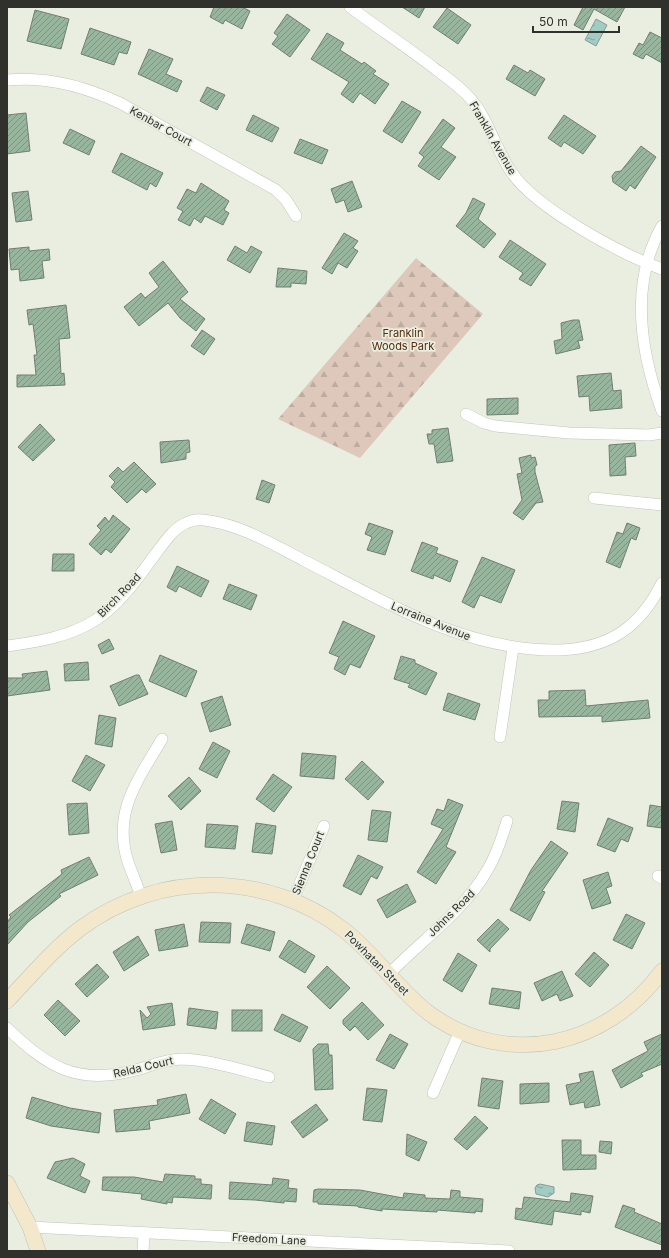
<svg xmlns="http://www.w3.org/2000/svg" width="669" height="1258" viewBox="0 0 669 1258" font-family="Inter,sans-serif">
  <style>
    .forest { fill: url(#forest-firs) }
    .water { fill: url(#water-ripples); stroke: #809d96 }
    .building { fill: url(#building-hatch); stroke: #727e75 }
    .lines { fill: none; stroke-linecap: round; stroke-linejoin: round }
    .street-casing { stroke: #c1c5b8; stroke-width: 12 }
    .secondary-casing { stroke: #c1c5b8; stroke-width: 16 }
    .street { stroke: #fff; stroke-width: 11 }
    .secondary { stroke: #f3e7cc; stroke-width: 15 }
    .labels { text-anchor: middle; stroke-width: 3.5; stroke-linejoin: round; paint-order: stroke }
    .street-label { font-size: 11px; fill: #30312c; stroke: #eaeee0 }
    .park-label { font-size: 11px; fill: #562d0d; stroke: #eaeee0 }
  </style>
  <defs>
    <pattern id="forest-firs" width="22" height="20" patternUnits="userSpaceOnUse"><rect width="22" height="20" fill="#ddc8bb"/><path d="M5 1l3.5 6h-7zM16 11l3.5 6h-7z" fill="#beaca1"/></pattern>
    <pattern id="water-ripples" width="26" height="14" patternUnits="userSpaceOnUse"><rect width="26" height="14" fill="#a2cbc4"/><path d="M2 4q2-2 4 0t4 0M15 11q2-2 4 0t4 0" fill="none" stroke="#84a59f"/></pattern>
    <pattern id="building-hatch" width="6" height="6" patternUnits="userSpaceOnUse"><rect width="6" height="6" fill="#98b59e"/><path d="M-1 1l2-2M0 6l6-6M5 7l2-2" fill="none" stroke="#7c9481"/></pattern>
  </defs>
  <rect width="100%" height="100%" fill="#eaeee0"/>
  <path class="forest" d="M416,258l67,56 -123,144 -82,-39z"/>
  <g class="water">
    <path d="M596,19l11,6 -11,21 -11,-6z"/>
    <path d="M540,1184l14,3v6l-6,4 -12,-3 -1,-6 2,-3z"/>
  </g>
  <g class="building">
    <path d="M214,7h28l8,4 -8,18 -17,-9 -2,4 -13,-7z"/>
    <path d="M402,7h23l-6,11z"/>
    <path d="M583,7h42l-8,15 -23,-13 -11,21 -9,-5z"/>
    <path d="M447,8l24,17 -13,19 -25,-17z"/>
    <path d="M35,10l34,9 -8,30 -34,-8z"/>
    <path d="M287,14l23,16 -20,27 -18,-13 6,-8 -4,-3z"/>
    <path d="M90,28l41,14 -4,12 -8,-2 -5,13 -33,-11z"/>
    <path d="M650,32l12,6v25l-16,-9 -3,5 -10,-5 6,-11 4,2z"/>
    <path d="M327,33l17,10 -4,7 22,14 2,-2 12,9 -3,3 16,10 -14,20 -15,-11 -7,10 -12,-9 8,-12 -38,-23z"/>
    <path d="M149,49l24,10 -7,15 16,7 -5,11 -39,-18z"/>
    <path d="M514,65l14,8 2,-3 15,9 -10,17 -29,-17z"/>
    <path d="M207,87l18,8 -8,15 -17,-9z"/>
    <path d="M402,101l19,11 -19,31 -19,-12z"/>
    <path d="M26,113l4,38 -23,3v-39z"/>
    <path d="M253,115l26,13 -7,14 -26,-12z"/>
    <path d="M564,115l32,21 -13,18 -19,-12 -3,5 -13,-9z"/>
    <path d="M443,119l12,9 -14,19 15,10 -17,23 -21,-14 6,-9 -5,-4z"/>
    <path d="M70,129l25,12 -6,14 -26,-12z"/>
    <path d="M300,139l28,11 -6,14 -28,-11z"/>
    <path d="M641,146l15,11 -21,32 -5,-4 -4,6 -13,-9 -1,-6 3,-4 6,-1z"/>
    <path d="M121,153l42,20 -7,14 -6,-4 -3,7 -35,-18z"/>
    <path d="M352,181l10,26 -14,5 -4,-12 -8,3 -5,-14z"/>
    <path d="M201,183l28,18 -5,9 5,3 -6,12 -18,-9 -4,7 -7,-5 -4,8 -12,-6 5,-9 -6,-3 10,-19 9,4z"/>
    <path d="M28,191l4,29 -16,2 -4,-29z"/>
    <path d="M473,198l12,6 -7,15 18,15 -12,14 -28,-22 10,-13z"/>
    <path d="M344,233l14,8 -5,7 5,3 -11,17 -9,-5 -6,11 -10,-6z"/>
    <path d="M510,240l36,24 -15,22 -12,-7 4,-6 -24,-16z"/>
    <path d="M235,246l12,7 4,-7 11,6 -12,21 -23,-13z"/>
    <path d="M29,247v4l20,-2 1,11 -8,1 2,17 -24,3 -1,-12 -8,1 -2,-21z"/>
    <path d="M163,261l25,31 -8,7 25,20 -9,12 -16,-13 -12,-15 -29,23 -15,-19 17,-14 4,5 14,-11 -10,-14z"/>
    <path d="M278,268l29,3 -1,13 -15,-1v4h-15z"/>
    <path d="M66,305l4,33 -11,1 2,35 3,-1 1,12 -48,2v-12h19l-2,-20h3l-4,-31 -4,1 -2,-15z"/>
    <path d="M573,320h6l4,20 -5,1 2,7 -24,6 -2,-13 8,-2 -1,-16z"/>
    <path d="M202,330l13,9 -11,16 -13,-9z"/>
    <path d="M611,373l2,18 8,-1 1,18 -32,3 -1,-15 -10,1 -2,-21z"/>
    <path d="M518,398v16l-31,1v-16z"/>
    <path d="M40,424l15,16 -22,21 -15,-14z"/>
    <path d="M448,428l5,33 -16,2 -3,-19h-5l-2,-10h5v-4z"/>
    <path d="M189,440l1,12 -4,1v6l-25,4 -1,-21z"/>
    <path d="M635,443l1,13 -11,1 1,18 -16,1 -1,-31z"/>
    <path d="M531,455v3l4,-1 2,8 -2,1v6l8,30 -7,1 -13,17 -10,-7 9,-13 -5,-26 5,-1 -3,-15z"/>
    <path d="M134,462l22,22 -10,9 -4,-4 -15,14 -16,-16 4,-5 -6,-6 9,-9 5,5z"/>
    <path d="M262,480l13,5 -6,18 -13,-4z"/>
    <path d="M113,515l17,14 -19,24 -5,-4 -5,6 -12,-11 12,-14 -4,-4 8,-9 4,5z"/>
    <path d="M369,523l24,8 -8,24 -18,-5 5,-13 -7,-3z"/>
    <path d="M627,523l13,5 -4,12 -5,-2 -11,30 -14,-6 11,-30 6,2z"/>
    <path d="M422,542l16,6 -2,5 22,8 -8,21 -16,-7 -1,4 -22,-8z"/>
    <path d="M53,554h21v17h-22z"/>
    <path d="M482,557l33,13 -14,33 -21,-8 -6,13 -12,-6z"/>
    <path d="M177,566l32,15 -8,16 -22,-11 -3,6 -9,-5z"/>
    <path d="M229,584l28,11 -6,15 -28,-11z"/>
    <path d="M343,621l32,15 -15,32 -10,-4 -5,11 -11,-6 5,-12 -10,-4z"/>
    <path d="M109,639l5,10 -12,5 -4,-9z"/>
    <path d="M160,655l37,16 -11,26 -37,-16z"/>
    <path d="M401,656l14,4v3l22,10 -11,22 -18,-8 2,-3 -16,-5z"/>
    <path d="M88,662l1,18 -24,1 -1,-17z"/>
    <path d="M47,671l3,19 -43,6v-18h16l-1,-4z"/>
    <path d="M136,675h3l9,19 -29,12 -9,-20z"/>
    <path d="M585,690l1,16 62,-6 2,18 -48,4v-6l-63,1 -1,-17h11v-9z"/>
    <path d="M448,693l32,11 -5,16 -32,-10z"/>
    <path d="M222,696l9,29 -21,7 -9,-29z"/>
    <path d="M99,715l17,3 -4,29 -17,-3z"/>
    <path d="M213,742l17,9 -13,27 -18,-9z"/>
    <path d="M302,753l34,3 -2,23 -34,-3z"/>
    <path d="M86,755l19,10 -15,26 -18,-10z"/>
    <path d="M362,761l22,21 -16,18 -23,-21z"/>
    <path d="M273,774l19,13 -18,25 -18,-13z"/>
    <path d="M189,777l12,14 -20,19 -13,-14z"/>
    <path d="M448,799l15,6 -17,42 10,5 -20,32 -19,-12 26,-43 -12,-5 6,-15 7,2z"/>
    <path d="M562,801l17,2 -4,29 -18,-3z"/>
    <path d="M87,803l2,30 -20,2 -2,-31z"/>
    <path d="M650,805l12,2v21l-15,-2z"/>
    <path d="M372,810l19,2 -4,30 -19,-2z"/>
    <path d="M608,818l25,10 -5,14 -7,-3 -6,13 -18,-7z"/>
    <path d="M172,821l5,29 -16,3 -6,-29z"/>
    <path d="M256,823l20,3 -4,28 -20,-2z"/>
    <path d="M207,824l31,2 -3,23 -30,-2z"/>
    <path d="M551,841l17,12 -26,38 3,1 -15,29 -20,-11 21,-40z"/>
    <path d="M358,855l25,12 -6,12 -6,-3 -10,19 -18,-9z"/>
    <path d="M89,857l9,18 -39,19 2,2 -33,26 -21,23v-23l4,-5 -2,-2 53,-41 -1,-4z"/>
    <path d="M608,872l4,14 -6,2 5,15 -19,6 -9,-29z"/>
    <path d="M407,884l9,18 -29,16 -10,-18z"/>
    <path d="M626,914l19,9 -13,26 -19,-9z"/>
    <path d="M498,919l11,10 -19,20v3l-13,-12z"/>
    <path d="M201,922l30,1 -1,20 -31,-1z"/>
    <path d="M184,924l4,22 -29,5 -4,-21z"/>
    <path d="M247,924l28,8 -5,19 -29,-8z"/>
    <path d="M138,936l11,19 -25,16 -11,-19z"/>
    <path d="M289,940l26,16 -10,17 -26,-16z"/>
    <path d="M594,952l15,13 -19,22 -15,-13z"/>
    <path d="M458,953l19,12 -15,27 -19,-12z"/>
    <path d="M97,964l12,13 -22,20 -12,-13z"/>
    <path d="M327,966l23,22 -20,21 -23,-22z"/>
    <path d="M562,971l11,25 -13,5 -3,-7 -15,7 -8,-18z"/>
    <path d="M492,988l29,4 -2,17 -30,-5z"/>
    <path d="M58,1000l22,21 -15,15 -21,-21z"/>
    <path d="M362,1002l22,23 -16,15 -13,-14 -5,5 -7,-7v-4z"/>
    <path d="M172,1003l3,22 -32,5 -3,-20 7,8 4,-4 -4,-7z"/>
    <path d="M189,1008l29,4 -2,17 -29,-4z"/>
    <rect x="232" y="1010" width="30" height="21"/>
    <path d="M282,1014l26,13 -8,15 -26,-12z"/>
    <path d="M390,1034l18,10 -14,25 -18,-9z"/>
    <path d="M662,1034v30l-21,9 2,3 -22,12 -9,-18 36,-19 -4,-9z"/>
    <path d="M318,1044h10l1,11h3l1,34 -18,1 -2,-41z"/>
    <path d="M593,1071l7,34 -15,3 -1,-6 -14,3 -4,-20 15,-3 -2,-8z"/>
    <path d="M482,1078l21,3 -4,28 -21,-3z"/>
    <path d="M549,1083v19l-29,2v-20z"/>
    <path d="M367,1088l20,2 -5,32 -19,-2z"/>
    <path d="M186,1094l4,19 -41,8 1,8 -34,3 -2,-22 44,-5 -1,-5z"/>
    <path d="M32,1097l38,11 31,5 -2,20 -48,-7 -25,-8z"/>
    <path d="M211,1099l25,15 -11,20 -26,-15z"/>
    <path d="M316,1104l12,16 -25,18 -12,-16z"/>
    <path d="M475,1116l13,12 -21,22 -13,-11z"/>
    <path d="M247,1122l28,4 -3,19 -28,-4z"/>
    <path d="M407,1134l20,8 -8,19 -13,-6z"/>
    <path d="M562,1140h19v15h15v14l-33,1z"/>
    <path d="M600,1141l12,1 -1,12 -12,-2z"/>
    <path d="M73,1158l12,6 -5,12 10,5 -5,12 -38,-15 8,-16z"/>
    <path d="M165,1174l30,2v3h6v5l11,1 -1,14 -38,-2 -1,6 -5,-1v2l-26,-5 1,-5 -40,-4 1,-13h31l29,5z"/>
    <path d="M273,1178l16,2 -1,8 9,1 -1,13 -12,-1v2l-29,-3 -26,-1 1,-17 42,3z"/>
    <path d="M318,1189l42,1 43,8 1,-5 21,2v3l25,1 1,-9 9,1v6l23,2 -1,13 -6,-1 -1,2 -38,-3v2l-55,-3v2l-24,-4v-1l-40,-2v-2h-5l1,-12z"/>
    <path d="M571,1193l22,3 -3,17 -9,-2v4l-27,-4 -2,14 -37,-6 1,-11 6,1 2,-12 46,5z"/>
    <path d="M623,1205l12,4 -1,3 28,12v21l-47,-18z"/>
  </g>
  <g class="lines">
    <defs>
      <g id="street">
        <path d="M350,7c28,21 57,40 84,61 12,9 25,18 35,29 20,22 26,52 43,76 25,36 109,81 150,96"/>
        <path d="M7,80c40,-4 77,6 113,23l156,87 10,10 10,16"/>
        <path d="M662,226c-33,58 -22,125 0,185"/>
        <path d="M466,414l18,9 11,3 74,7 80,2 13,-2"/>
        <path d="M594,498l68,7"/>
        <path d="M7,646c30,-4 61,-9 87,-25 23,-14 42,-40 57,-61 10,-12 19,-29 33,-36 8,-5 18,-5 26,-3 33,5 66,25 95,40 80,41 162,91 255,89 50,-2 80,-23 102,-67"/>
        <path d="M500,737l13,-89"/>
        <path d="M658,876l4,2"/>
        <path d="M141,896c-4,-11 -9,-23 -13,-34 -16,-50 10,-82 34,-123"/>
        <path d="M293,900l31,-74"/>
        <path d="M389,974c32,-33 76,-64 99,-105 9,-15 14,-31 19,-48"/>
        <path d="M7,1028c40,38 68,57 125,43 17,-4 33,-12 50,-12 29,1 59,11 87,18"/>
        <path d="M433,1093l27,-62"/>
        <path d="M30,1227l479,24"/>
        <path d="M143,1251l1,-18"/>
      </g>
      <g id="secondary">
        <path d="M7,1001c24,-25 46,-52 74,-73 78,-58 187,-57 263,2 32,25 54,60 86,84 78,56 177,32 232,-43"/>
        <path d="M7,1183l23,44 8,24"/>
      </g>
    </defs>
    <use href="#street" class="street-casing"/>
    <use href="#secondary" class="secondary-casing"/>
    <use href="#street" class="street"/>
    <use href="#secondary" class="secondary"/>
  </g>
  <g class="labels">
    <g class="street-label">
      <text transform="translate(161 126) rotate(29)" y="4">Kenbar Court</text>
      <text transform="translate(493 138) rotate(60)" y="4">Franklin Avenue</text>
      <text transform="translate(119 595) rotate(-46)" y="4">Birch Road</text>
      <text transform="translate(431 621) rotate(22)" y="4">Lorraine Avenue</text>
      <text transform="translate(308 863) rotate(-68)" y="4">Sienna Court</text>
      <text transform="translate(451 913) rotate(-45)" y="4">Johns Road</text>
      <text transform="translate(377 963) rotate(45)" y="4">Powhatan Street</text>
      <text transform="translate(143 1067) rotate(-13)" y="4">Relda Court</text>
      <text transform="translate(269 1239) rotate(3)" y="4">Freedom Lane</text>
    </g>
    <g class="park-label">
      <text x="403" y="337">Franklin<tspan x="403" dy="13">Woods Park</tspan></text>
    </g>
  </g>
  <rect width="669" height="1258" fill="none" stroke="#30312c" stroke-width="16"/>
  <path d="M533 26v6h86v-6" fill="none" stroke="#30312c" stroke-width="2"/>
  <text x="539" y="26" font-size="12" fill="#30312c" stroke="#eaeee0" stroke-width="3" paint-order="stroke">50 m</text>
</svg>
